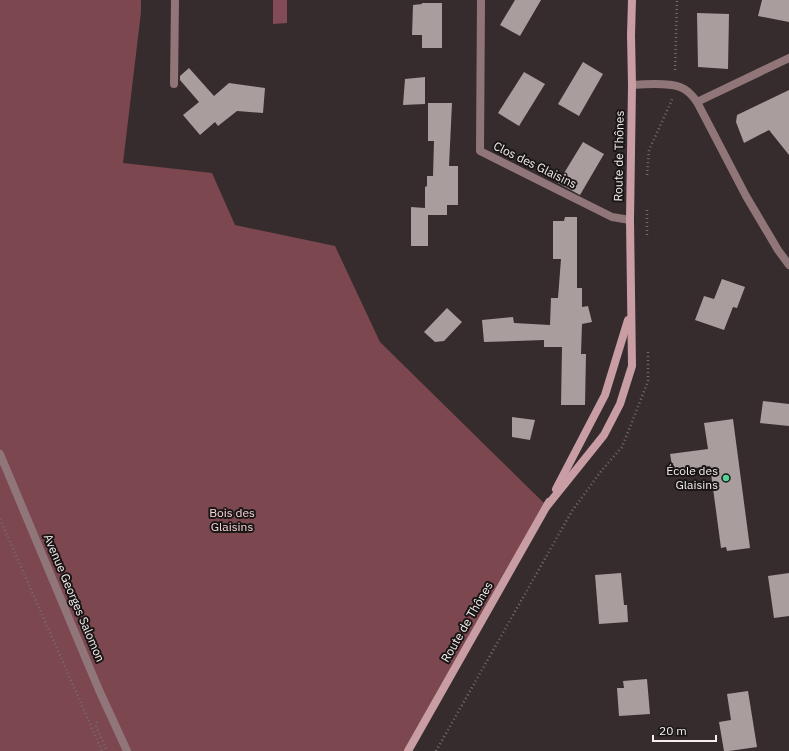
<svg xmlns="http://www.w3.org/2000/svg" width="789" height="751" viewBox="0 0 789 751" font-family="'IBM Plex Sans',sans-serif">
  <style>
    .forest { fill: #7d4750 }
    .water { fill: #824b55 }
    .building { fill: #a99d9e }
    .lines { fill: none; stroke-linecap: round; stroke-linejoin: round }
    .path { stroke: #756c6d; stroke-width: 2.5; stroke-dasharray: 1 3; stroke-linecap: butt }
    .minor { stroke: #917679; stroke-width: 8 }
    .tertiary { stroke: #917679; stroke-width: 8 }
    .secondary { stroke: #c89da3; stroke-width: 8 }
    .poi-dot { fill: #53d396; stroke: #1a1616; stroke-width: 1.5 }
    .labels { text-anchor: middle; stroke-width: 4; stroke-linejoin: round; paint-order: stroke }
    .street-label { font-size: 12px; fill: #f5eeef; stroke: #1a1616 }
    .poi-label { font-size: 12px; fill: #f5eeef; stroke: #1a1616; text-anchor: end }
    .park-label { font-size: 12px; fill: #fad5da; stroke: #1a1616 }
  </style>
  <rect width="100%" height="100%" fill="#362c2d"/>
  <path class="forest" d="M0,0h141v12l-18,151 89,10 23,52 100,21 45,96 167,164 -139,245h-408z"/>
  <path class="water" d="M273,0h14v23l-14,1z"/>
  <g class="building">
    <path d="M515,0h26l-21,36 -20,-11z"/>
    <path d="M762,0h27v22l-31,-6z"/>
    <path d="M422,3h20v45h-20v-13h-10l1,-30 9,-1z"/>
    <path d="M697,13l32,1 -1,55 -30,-2z"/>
    <path d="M583,62l20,12 -24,42 -21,-12z"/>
    <path d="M189,68l25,28 15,-13 36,5 -2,25 -26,-2 -19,15 -3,-4 -15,13 -17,-20 16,-13 -19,-22v-4z"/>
    <path d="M524,72l21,12 -26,42 -21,-13z"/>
    <path d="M425,77v27l-22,1 2,-26z"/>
    <path d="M789,90v65l-20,-25 -25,13 -8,-21 1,-7z"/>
    <path d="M428,103h24l-3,63h9v39h-11v10h-19v31h-17v-39l14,1v-21l2,-1v-10h6l1,-35h-6z"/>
    <path d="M583,142l21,12 -24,41 -22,-12z"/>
    <path d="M565,217h12v71h5v19l6,-1 4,16 -10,2 -1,30h5l-1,51h-24l1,-58h-18v-7l-60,2 -2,-22 31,-3 1,6 36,2 1,-27h7l3,-39h-8v-38h11z"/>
    <path d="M722,279l23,8 -8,21 -4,-1 -9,23 -29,-10 9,-24 10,3z"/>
    <path d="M447,308l15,14 -18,19 -9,1 -11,-10z"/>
    <path d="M763,401l26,3v22l-29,-3z"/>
    <path d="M512,417l23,3 -5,20 -18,-3z"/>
    <path d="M733,419l17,129 -23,3 -1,-4 -5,1 -11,-82 -37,5 -3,-17 38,-5 -4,-26z"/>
    <path d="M621,573l3,32h3l1,17 -29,2 -4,-49z"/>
    <path d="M789,573v43l-15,2 -6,-42z"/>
    <path d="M647,679l3,35 -31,2 -2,-28h7l-1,-7z"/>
    <path d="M748,691l9,56 -28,4h-5l-5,-29 12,-2 -4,-26z"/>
  </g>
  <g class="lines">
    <g class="path">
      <path d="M675,70l2,-70"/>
      <path d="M647,175l2,-25 22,-48 1,-3"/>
      <path d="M647,210v25"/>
      <path d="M0,519l102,232"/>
      <path d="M97,722l-1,4 11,25"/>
      <path d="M436,751l136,-240 30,-41 20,-23 12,-30 14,-36v-29"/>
    </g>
    <g class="minor">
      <path d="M481,0l-1,151 132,66 18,3"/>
      <path d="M174,84l1,-84"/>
      <path d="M632,85c12,-1 37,-2 48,2 8,3 13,9 17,15l49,94 32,54 11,15"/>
      <path d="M697,102l92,-44"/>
    </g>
    <path class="tertiary" d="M0,454l99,236 28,61"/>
    <g class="secondary">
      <path d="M556,489l49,-94 23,-75"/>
      <path d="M547,506l57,-71 16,-31 12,-38 -2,-146 2,-135 -1,-50 1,-35"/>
      <path d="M408,751l141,-249"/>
    </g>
  </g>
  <circle class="poi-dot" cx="726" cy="478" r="4"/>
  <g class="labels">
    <g class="street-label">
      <text transform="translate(619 156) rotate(-89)" y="4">Route de Thônes</text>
      <text transform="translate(535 165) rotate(26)" y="4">Clos des Glaisins</text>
      <text transform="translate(74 598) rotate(67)" y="4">Avenue Georges Salomon</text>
      <text transform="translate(467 622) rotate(-60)" y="4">Route de Thônes</text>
    </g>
    <g class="poi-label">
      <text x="718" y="475">École des<tspan x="718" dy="14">Glaisins</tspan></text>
    </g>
    <g class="park-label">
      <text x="232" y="517">Bois des<tspan x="232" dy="14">Glaisins</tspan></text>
    </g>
  </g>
  <path d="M653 735v6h63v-6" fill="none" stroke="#f5eeef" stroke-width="2"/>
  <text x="659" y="735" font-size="12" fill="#f5eeef" stroke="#1a1616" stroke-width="3" paint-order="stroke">20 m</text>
</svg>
